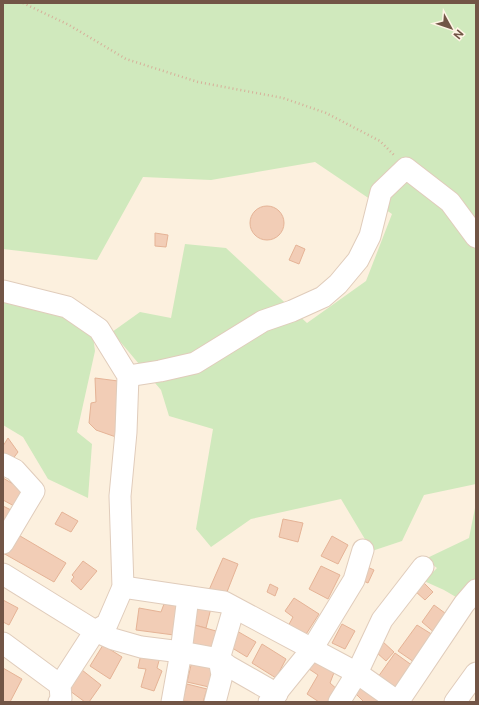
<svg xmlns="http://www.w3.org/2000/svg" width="479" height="705" viewBox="0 0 479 705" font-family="'Public Sans',sans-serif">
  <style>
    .green { fill: #d0e9bd }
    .building { fill: #f2cdb6; stroke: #e5b396 }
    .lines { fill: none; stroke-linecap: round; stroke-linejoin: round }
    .minor-casing { stroke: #e0ccbb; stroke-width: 23 }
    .path { stroke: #d6b09a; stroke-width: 2.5; stroke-dasharray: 1 3; stroke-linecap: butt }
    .minor { stroke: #fff; stroke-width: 21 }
  </style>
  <rect width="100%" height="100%" fill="#fcf0de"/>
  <g class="green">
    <path d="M3,3h473v481l-52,11 -22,46 -30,10 -31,-52 -90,20 -40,28 -15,-18 17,-100 -44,-13 -8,-26 -49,-58 28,-20 31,6 14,-74 41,4 81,75 59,-42 26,-67 -77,-52 -104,18 -68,-3 -46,83 -94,-11z"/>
    <path d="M3,294l61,23 29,19 2,15 -18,81 15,12 -4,54 -40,-19 -25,-42 -20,-12z"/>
    <path d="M476,503v79l-15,18 -17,-10 -20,-9 13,-13 -12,-9 44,-21z"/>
  </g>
  <g class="building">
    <circle cx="267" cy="223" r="17"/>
    <path d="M155,233l13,2 -2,12 -11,-1z"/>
    <path d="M296,245l9,4 -6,15 -10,-4z"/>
    <path d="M95,378l23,3 -2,56 -20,-7 -7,-7 2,-20 5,-1z"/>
    <path d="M8,438l10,14 -9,12 -6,-4v-14z"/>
    <path d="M3,478l22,13 -9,16 -13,-7z"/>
    <path d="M3,506l8,4 -8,15z"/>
    <path d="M62,512l16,9 -7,11 -16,-8z"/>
    <path d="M283,519l20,4 -5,19 -19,-5z"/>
    <path d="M15,533l51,30 -12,19 -51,-29z"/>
    <path d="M332,536l16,9 -10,19 -17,-8z"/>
    <path d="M223,558l15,6 -13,33 -16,-7z"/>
    <path d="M83,561l14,10 -16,19 -10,-9 3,-4 -2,-2z"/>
    <path d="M321,566l19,9 -12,24 -19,-10z"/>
    <path d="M365,566l9,4 -6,13 -9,-4z"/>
    <path d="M424,583l9,9 -8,8 -10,-9z"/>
    <path d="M270,584l8,4 -3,8 -8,-4z"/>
    <path d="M294,598l25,16 -16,25 -16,-11 6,-11 -8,-6z"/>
    <path d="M3,600l15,8 -9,17 -6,-3z"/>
    <path d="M164,604l14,2 -4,29 -38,-5 3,-22 22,4z"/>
    <path d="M196,604l15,4 -5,20 -15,-4z"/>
    <path d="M434,605l15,11 -13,18 -14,-12z"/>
    <path d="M191,624l25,7 -4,20 -26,-5z"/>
    <path d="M342,624l13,7 -10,18 -13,-6z"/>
    <path d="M417,625l16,10 -19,27 -16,-11z"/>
    <path d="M237,631l19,11 -9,15 -18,-11z"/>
    <path d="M382,641l12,11 -8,9 -10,-9z"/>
    <path d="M262,644l24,15 -10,19 -24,-15z"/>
    <path d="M103,645l19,12 -12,22 -20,-13z"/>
    <path d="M395,653l18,13 -17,23 -18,-12z"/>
    <path d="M141,654l19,3 -3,11 5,3 -8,20 -13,-4 5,-18 -8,-1z"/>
    <path d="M314,658l21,12 -5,13 9,8 -11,11h-9l-12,-8 11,-19 -9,-6z"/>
    <path d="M192,661l22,5 -5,21 -22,-5z"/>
    <path d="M3,668l19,11 -12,23h-7z"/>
    <path d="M82,670l19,15 -12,17h-4l-19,-14z"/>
    <path d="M364,683l25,19h-27l1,-1 -9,-9z"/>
    <path d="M187,684l20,5 -4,13 -21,-1z"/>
  </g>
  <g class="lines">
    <defs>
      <g id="minor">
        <path d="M3,291l64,16 32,22 29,47 -2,56 -6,64 3,91 -16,37 -12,7 -35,54 1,14 -2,3"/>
        <path d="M128,376l32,-5 35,-8 68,-42 29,-10 31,-14 15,-13 20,-24 12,-24 11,-44 25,-24 44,34 26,35"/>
        <path d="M3,464l12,6 19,21 -31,52"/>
        <path d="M3,574l92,57 18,8 28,8 40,5 38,7 9,7 49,28"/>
        <path d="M123,587l101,15 133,71 34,24 5,5"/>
        <path d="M3,643l57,42"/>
        <path d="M172,702l9,-50 7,-55"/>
        <path d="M215,702l7,-27 -3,-16 15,-51"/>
        <path d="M269,702l43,-53 42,-69 9,-30"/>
        <path d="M339,702l18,-29 25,-53 41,-53"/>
        <path d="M398,702l66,-98 12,-14"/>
        <path d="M455,702l21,-29"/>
      </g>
    </defs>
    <use href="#minor" class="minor-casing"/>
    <path class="path" d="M23,3l46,22 57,34 72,23 85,16 43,15 54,28 15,15"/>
    <use href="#minor" class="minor"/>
  </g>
  <rect width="479" height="705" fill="none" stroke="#725546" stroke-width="8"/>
  <g transform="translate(451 28) rotate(130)" stroke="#fff4e5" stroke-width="3" paint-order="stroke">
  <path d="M0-3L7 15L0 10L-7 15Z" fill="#725546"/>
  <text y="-6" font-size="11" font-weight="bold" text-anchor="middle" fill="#725546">N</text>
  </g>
</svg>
